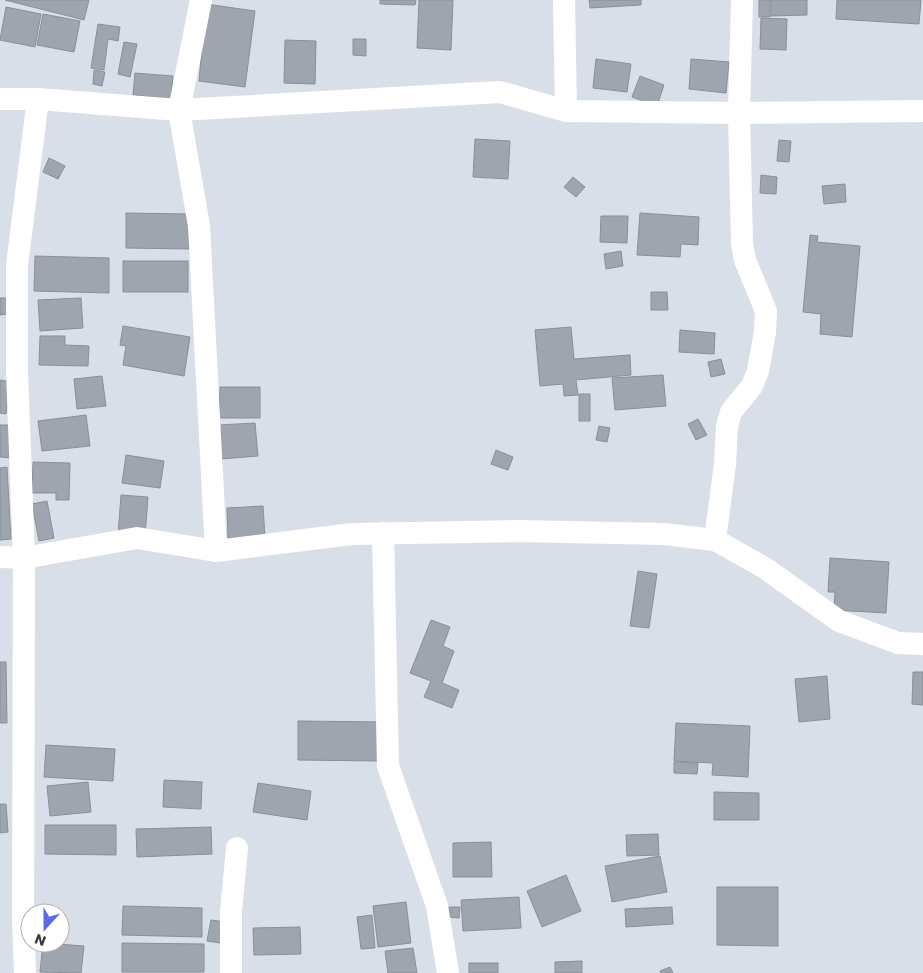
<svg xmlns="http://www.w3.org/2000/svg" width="923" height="973" viewBox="0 0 923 973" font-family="Poppins,sans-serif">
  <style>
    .building { fill: #9fa5ae; stroke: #898f97 }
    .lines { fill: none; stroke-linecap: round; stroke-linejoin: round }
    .minor { stroke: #fff; stroke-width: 22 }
  </style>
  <rect width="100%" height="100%" fill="#d9dfe8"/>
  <g class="building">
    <path d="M5,0h84l-5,20z"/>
    <path d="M380,0h36l-1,5 -35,-1z"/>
    <path d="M419,0h34l-2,50 -34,-2z"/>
    <path d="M589,0h52v5l-51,3z"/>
    <rect x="759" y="0" width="11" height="17"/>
    <path d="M771,0h36v15l-36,1z"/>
    <path d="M837,0h84l-2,24 -83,-5z"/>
    <path d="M206,4l49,7 -10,76 -46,-6z"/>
    <path d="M6,7l35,7 -6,33 -35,-7z"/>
    <path d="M43,14l37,7 -6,31 -37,-7z"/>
    <path d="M761,18l26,1 -1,31 -26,-1z"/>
    <path d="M98,24l22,3 -2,14 -10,-2 -4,31 -13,-2z"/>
    <path d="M353,39h13v17l-13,-1z"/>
    <path d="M285,40l31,1 -1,43 -31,-1z"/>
    <path d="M124,42l13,2 -7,33 -12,-3z"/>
    <path d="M596,59l35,5 -4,28 -34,-4z"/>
    <path d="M691,59l38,3 -3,31 -37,-4z"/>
    <path d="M94,70l11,2 -3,14 -9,-2z"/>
    <path d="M135,73l38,3 -2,23 -38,-4z"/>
    <path d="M640,76l24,9 -7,21 -25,-9z"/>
    <path d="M475,139l35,2 -2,38 -35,-2z"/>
    <path d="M779,140l12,1 -2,21 -12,-1z"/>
    <path d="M49,158l16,8 -7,13 -15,-7z"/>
    <path d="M761,175l16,2 -1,17 -16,-1z"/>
    <path d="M573,177l12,10 -9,10 -12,-10z"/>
    <path d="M845,184l1,18 -22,2 -2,-18z"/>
    <path d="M126,213l64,1 -1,35 -63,-1z"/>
    <path d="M640,213l59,4 -1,28 -17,-1 -1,13 -43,-2z"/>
    <path d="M601,216h27l-1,27 -27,-1z"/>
    <path d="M810,235l8,1 -1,6 43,4 -8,91 -32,-3 1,-20 -18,-2z"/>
    <path d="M621,251l2,15 -17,3 -2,-15z"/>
    <path d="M35,256l74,2v35l-75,-2z"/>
    <rect x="123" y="261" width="65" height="31"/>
    <path d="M651,292h16l1,18h-17z"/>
    <path d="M0,298h8v16l-8,1z"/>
    <path d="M81,298l2,30 -43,3 -2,-31z"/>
    <path d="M123,326l67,11 -6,39 -61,-11 3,-19 -6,-1z"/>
    <path d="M571,327l3,32 56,-4 1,20 -55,5 2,15 -14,1 -1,-12 -23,2 -5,-56z"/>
    <path d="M680,330l35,3 -1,21 -35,-2z"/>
    <path d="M40,336h25v9l24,1 -1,20 -49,-1z"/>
    <path d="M721,359l4,15 -14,3 -3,-15z"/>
    <path d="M663,375l3,31 -51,4 -3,-32z"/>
    <path d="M102,376l4,30 -29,3 -3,-30z"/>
    <path d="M0,380l11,2 -5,32 -6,-1z"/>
    <path d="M220,387h40v31h-41z"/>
    <rect x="579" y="394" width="11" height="27"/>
    <path d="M86,415l4,31 -48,5 -4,-30z"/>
    <path d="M698,419l9,16 -11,5 -8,-16z"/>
    <path d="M255,423l3,33 -37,3 -2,-34z"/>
    <path d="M0,425h11v33l-11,-1z"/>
    <path d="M599,426l11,2 -3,14 -11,-2z"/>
    <path d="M496,450l17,7 -5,13 -17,-6z"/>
    <path d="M126,455l38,6 -4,27 -38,-5z"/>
    <path d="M33,462l37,1 -1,37h-13v-7h-24z"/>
    <path d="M7,467l4,72 -11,1v-72z"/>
    <path d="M121,495l27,2 -3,40 -27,-2z"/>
    <path d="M47,501l7,37 -15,3 -7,-37z"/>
    <path d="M263,506l2,31 -37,2 -1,-31z"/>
    <path d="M830,558l59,4 -3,51 -52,-3 1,-18h-7z"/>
    <path d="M638,571l19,3 -8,54 -19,-2z"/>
    <path d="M431,620l19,7 -7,19 11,5 -12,32 17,7 -7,18 -28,-11 7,-16 -21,-8z"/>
    <path d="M0,662h6l1,61h-7z"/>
    <path d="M913,672h10v33l-11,-1z"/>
    <path d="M827,676l3,43 -31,3 -4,-43z"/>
    <path d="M298,721l83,1v39l-83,-1z"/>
    <path d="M676,723l74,3 -2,51 -36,-2 1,-12 -39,-2z"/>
    <path d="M46,745l69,4 -2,32 -69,-4z"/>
    <path d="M674,762l24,1 -1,11 -23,-1z"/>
    <path d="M164,780l38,2 -1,27 -38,-2z"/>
    <path d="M88,782l3,30 -41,4 -3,-30z"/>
    <path d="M258,783l53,8 -4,29 -54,-8z"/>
    <path d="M714,792l45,1v27h-45z"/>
    <path d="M0,804h6l2,28 -8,1z"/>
    <path d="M45,825h71v30l-71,-1z"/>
    <path d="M211,827l1,27 -75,3 -1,-28z"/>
    <path d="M658,834l1,21 -32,1 -1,-21z"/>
    <path d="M491,842l1,35h-39v-34z"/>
    <path d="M660,856l7,36 -55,10 -7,-36z"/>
    <path d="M566,875l15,36 -39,16 -15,-36z"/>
    <path d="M717,887h61v59l-61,-1z"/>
    <path d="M519,897l2,31 -58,3 -2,-31z"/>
    <path d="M406,902l5,41 -33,4 -5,-41z"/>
    <path d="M123,906l79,2v29l-80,-2z"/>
    <path d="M449,907h11l-1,11 -10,-1z"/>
    <path d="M672,907l1,17 -47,3 -1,-18z"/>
    <path d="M372,915l3,33 -14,1 -4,-32z"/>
    <path d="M211,920l14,2 -4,21 -14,-2z"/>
    <path d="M300,927l1,27 -47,1 -1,-27z"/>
    <path d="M43,943l41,3 -3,27 -41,-1z"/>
    <path d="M122,943l82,1v28h-82z"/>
    <path d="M413,948l4,25h-29l-3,-22z"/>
    <path d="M582,961v12h-27v-11z"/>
    <rect x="469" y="963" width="29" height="10"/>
    <path d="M670,967l3,6h-12l-1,-2z"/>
  </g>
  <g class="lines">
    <g class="minor">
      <path d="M201,0l-22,110 20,116 17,325"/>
      <path d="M564,0l2,111"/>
      <path d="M0,99h38l141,11 321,-18 66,19 173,2 184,-2"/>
      <path d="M383,533l5,233 49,140 11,67"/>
      <path d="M715,540l10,-76 2,-38 4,-14 21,-26 6,-15 7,-39 1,-21 -21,-51 -3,-17 -3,-130 3,-113"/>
      <path d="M0,557l24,1 113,-20 79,13 136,-17 166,-3 146,3 51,6 50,28 74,53 59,22 25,1"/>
      <path d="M25,973l-2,-54 1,-361 -7,-186v-107l21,-166"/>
      <path d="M231,973v-62l6,-63"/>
    </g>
  </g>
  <g transform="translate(45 928) rotate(201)"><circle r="24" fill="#ffffff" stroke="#b0b1b2"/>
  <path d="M0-4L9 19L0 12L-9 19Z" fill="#5d6be3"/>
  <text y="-8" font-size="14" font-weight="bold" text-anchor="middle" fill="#393b3f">N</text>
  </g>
</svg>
